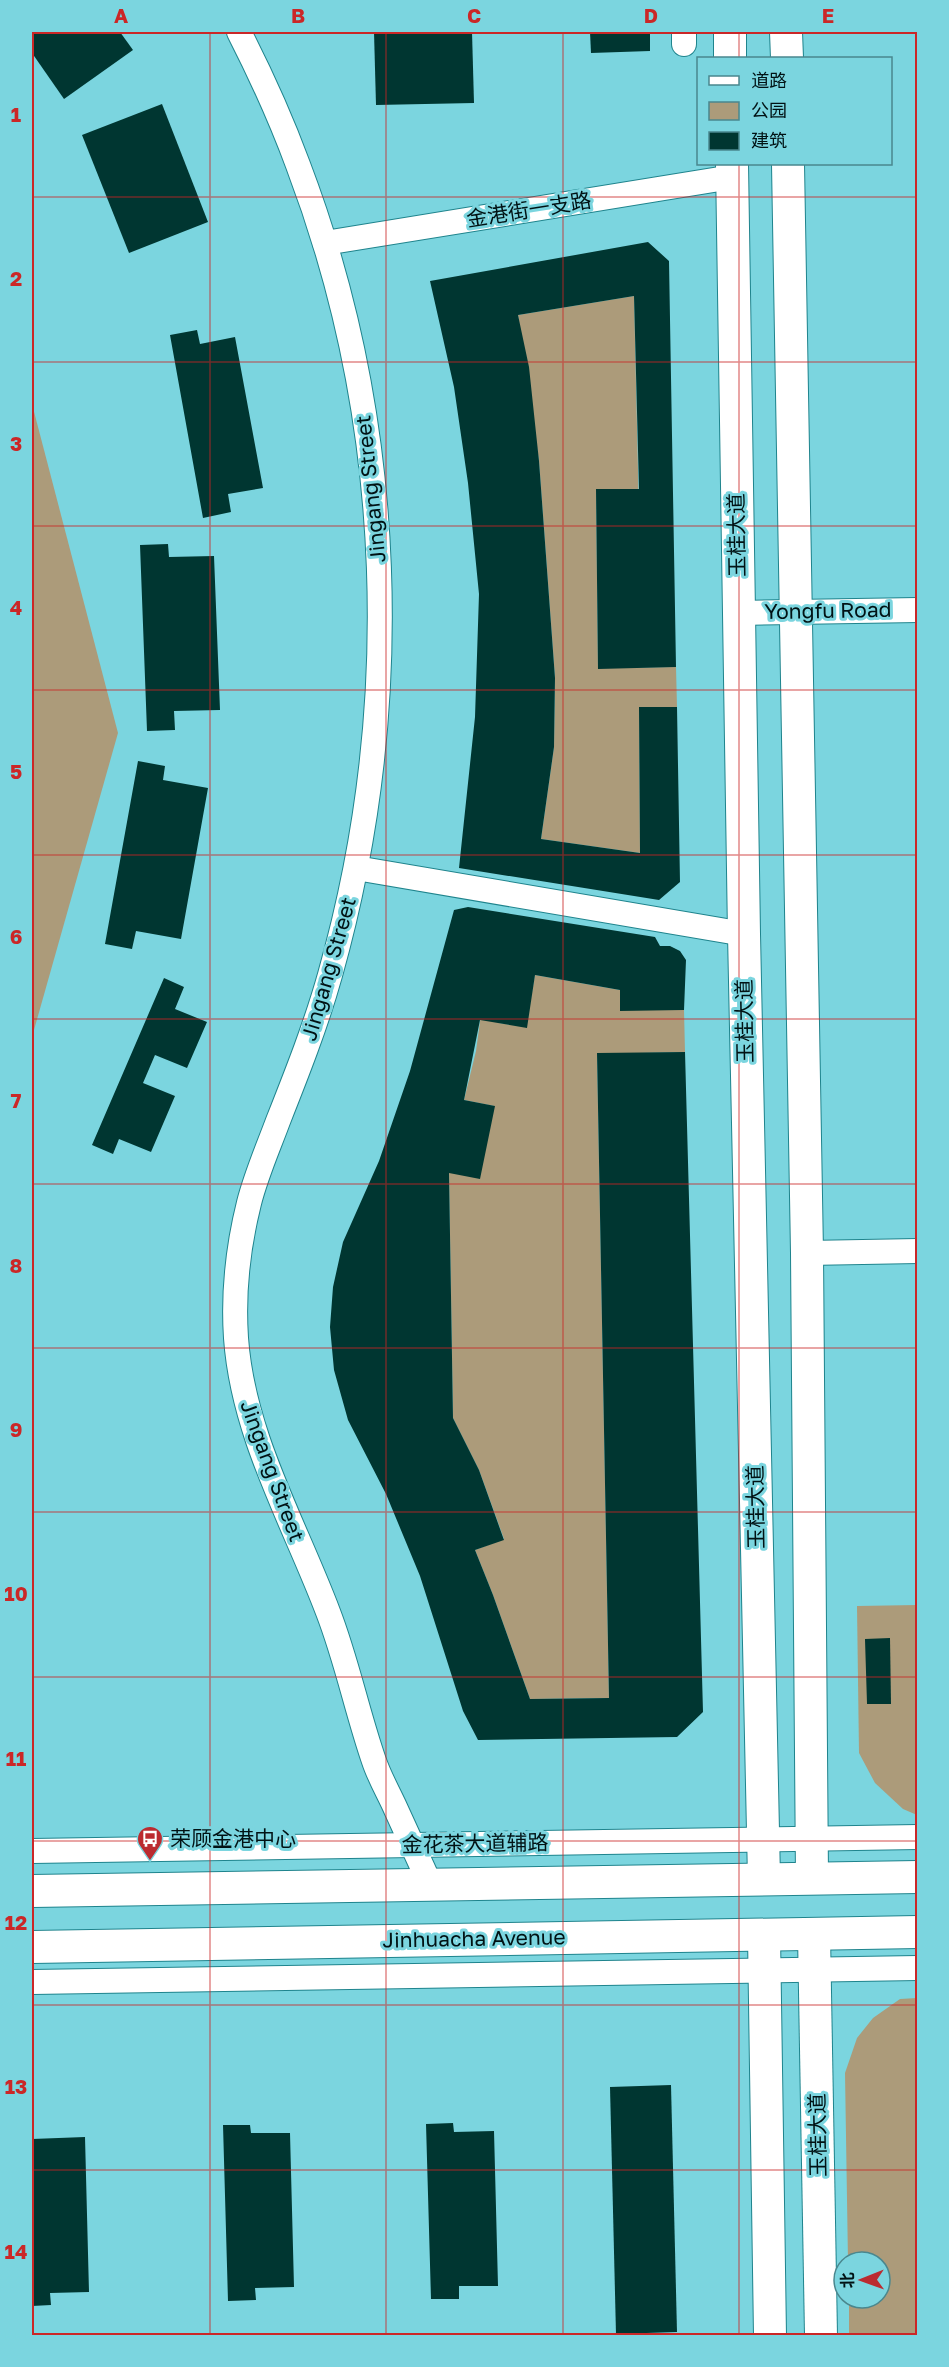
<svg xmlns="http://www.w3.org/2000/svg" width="949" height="2367" viewBox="0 0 949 2367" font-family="'Golos Text','Noto Sans SC',sans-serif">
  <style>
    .green { fill: #ac9b7a }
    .building { fill: #003631 }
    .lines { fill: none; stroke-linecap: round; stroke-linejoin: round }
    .minor-casing { stroke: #1f848d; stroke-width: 26 }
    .major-casing { stroke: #1f848d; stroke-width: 34 }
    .minor { stroke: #fff; stroke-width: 24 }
    .major { stroke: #fff; stroke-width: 32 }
    .grid { fill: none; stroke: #cb2727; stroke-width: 1.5; stroke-opacity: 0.55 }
    .labels { text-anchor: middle; stroke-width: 6; stroke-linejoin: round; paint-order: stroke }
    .street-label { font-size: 21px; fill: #011214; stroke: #7bd5df }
    .poi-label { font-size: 21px; fill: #011214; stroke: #7bd5df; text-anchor: start }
    .neatline { fill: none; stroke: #cb2727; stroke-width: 2 }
    .grid-label { font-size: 20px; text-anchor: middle; font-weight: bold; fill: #cb2727 }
  </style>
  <rect width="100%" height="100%" fill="#7bd5df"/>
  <g class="green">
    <path d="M634,296l5,218h-16v-25h-27l2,179 78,-1 1,40 -38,1 1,145 -99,-14 13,-92 1,-69 -16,-217 -21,-146z"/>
    <path d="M32,404l86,329 -86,304z"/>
    <path d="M535,975l85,15 64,20 1,42 -88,2 12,644 -79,1 -37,-104 -18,-45 29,-11 -25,-69 -26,-52 -4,-245 45,-67 -30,-6 12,-49 6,-44 17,16 27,4z"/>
    <path d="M917,1605v210l-14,-6 -28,-26 -16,-30 -2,-147z"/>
    <path d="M917,1998v337h-68v-37h31v-36h-32l-3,-189 12,-35 16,-20 27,-19z"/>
  </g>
  <g class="building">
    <path d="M32,32h88l13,18 -69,49 -32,-46z"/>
    <path d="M374,32h98l2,71 -98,2z"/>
    <path d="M590,32h60v19l-59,2z"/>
    <path d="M162,104l46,118 -79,31 -47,-118z"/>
    <path d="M648,242l21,19 7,406 -78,2 -2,-180h43l-5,-193 -116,19 11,52 10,94 16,217 -1,69 -13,92 99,14 -1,-146h38l3,175 -21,18 -200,-32 16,-151 4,-123 -11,-111 -14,-96 -24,-106z"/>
    <path d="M197,330l3,14 35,-7 28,151 -35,6 3,18 -28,6 -33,-183z"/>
    <path d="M168,544l1,13 45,-1 6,154 -46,1 1,19 -28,1 -7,-186z"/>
    <path d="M138,761l27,5 -2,14 45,8 -27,151 -45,-8 -4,18 -27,-5z"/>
    <path d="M468,907l187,30 5,9h10l10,5 6,9 -2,50 -64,1v-21l-85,-15 -8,53 -47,-8 -16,80 31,6 -15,73 -31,-6 4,245 26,52 25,70 -29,10 18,45 37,104 79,-1 -12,-645 88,-1 18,660 -26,25 -199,3 -15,-29 -43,-135 -34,-82 -38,-74 -14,-50 -4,-43 3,-40 10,-45 36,-81 31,-90 44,-161z"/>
    <path d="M164,978l20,9 -9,22 32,13 -20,46 -32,-13 -12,28 32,13 -24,56 -32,-13 -6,15 -21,-9z"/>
    <path d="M890,1638l1,66h-24l-2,-65z"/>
    <path d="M671,2085l6,247 -61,2 -6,-247z"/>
    <path d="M453,2123l1,9 40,-1 4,155h-39v13h-28l-5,-175z"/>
    <path d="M223,2125h27l1,8h39l4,154 -39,1 1,12 -28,1z"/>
    <path d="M85,2137l4,155 -39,1 1,12 -19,1v-167z"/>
  </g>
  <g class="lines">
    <defs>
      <g id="minor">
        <path d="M239,32c22,43 42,87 59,133 98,258 107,544 32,810 -14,50 -33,98 -52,146 -10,27 -22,54 -29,82 -11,44 -16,90 -13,135 7,98 58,184 92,274 19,49 29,100 46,149 5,15 13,29 20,44 12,26 24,53 36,79"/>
        <path d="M684,32v12"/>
        <path d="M325,243l407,-66"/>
        <path d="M739,613l179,-3"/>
        <path d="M356,868l388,66"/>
        <path d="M807,1253l111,-2"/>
        <path d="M32,1851l886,-14"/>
        <path d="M32,1982l886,-14"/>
      </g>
      <g id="major">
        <path d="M730,32v26"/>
        <path d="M786,32l1,26"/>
        <path d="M732,164l12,770 20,945"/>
        <path d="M788,164l19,1089 5,625"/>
        <path d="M32,1891l886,-14"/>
        <path d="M814,1934l7,402"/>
        <path d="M764,1935l6,401"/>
        <path d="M32,1947l886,-15"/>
      </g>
    </defs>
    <use href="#minor" class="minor-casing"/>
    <use href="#major" class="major-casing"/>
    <use href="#minor" class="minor"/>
    <use href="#major" class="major"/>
  </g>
  <path class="grid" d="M210,32v2304M386,32v2304M563,32v2304M739,32v26M739,164v2172M32,197h886M32,362h886M32,526h886M32,690h886M32,855h886M32,1019h886M32,1184h886M32,1348h886M32,1512h886M32,1677h886M32,1841h886M32,2005h886M32,2170h886"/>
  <defs>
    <symbol id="bus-pin" viewBox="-11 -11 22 30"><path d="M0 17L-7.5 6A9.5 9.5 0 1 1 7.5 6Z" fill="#bb2b30" stroke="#7bd5df"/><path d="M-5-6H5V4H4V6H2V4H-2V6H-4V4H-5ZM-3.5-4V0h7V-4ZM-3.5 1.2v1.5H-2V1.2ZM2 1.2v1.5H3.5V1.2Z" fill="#fff"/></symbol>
  </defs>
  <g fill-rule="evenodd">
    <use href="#bus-pin" x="135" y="1824" width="30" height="40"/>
  </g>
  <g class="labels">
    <g class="street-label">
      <text transform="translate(529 210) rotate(-9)" y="7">金港街一支路</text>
      <text transform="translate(371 489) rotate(-96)" y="7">Jingang Street</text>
      <text transform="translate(737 535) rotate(-91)" y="7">玉桂大道</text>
      <text transform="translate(828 611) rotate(-1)" y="7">Yongfu Road</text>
      <text transform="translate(329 969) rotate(-74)" y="7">Jingang Street</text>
      <text transform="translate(745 1021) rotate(-91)" y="7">玉桂大道</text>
      <text transform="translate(272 1471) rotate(70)" y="7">Jingang Street</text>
      <text transform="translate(756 1507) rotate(-91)" y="7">玉桂大道</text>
      <text transform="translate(475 1844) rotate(-1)" y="7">金花茶大道辅路</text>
      <text transform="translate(474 1939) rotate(-1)" y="7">Jinhuacha Avenue</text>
      <text transform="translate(818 2135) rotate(-91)" y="7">玉桂大道</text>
    </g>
    <g class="poi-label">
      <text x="170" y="1846">荣顾金港中心</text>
    </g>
  </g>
  <rect width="949" height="2367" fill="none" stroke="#7bd5df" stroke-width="66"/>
  <rect x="697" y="57" width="195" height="108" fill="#7bd5df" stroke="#4a878e" stroke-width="1.5"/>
  <rect x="709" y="76" width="30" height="9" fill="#ffffff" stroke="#4a878e" stroke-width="1.5"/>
  <text x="751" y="87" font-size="18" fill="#011214">道路</text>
  <rect x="709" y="102" width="30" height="18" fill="#ac9b7a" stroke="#4a878e" stroke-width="1.5"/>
  <text x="751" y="117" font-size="18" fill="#011214">公园</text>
  <rect x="709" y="132" width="30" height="18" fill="#003631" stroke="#4a878e" stroke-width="1.5"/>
  <text x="751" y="147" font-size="18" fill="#011214">建筑</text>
  <g transform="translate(862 2280) rotate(269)"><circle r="28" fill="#7bd5df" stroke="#4a878e" stroke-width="1.5"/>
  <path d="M0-4.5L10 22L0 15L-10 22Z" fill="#bb2b30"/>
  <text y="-9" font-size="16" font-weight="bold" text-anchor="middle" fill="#011214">北</text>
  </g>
  <rect x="33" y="33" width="883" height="2301" class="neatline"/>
  <g class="grid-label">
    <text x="121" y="23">A</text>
    <text x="298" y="23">B</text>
    <text x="474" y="23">C</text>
    <text x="651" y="23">D</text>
    <text x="828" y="23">E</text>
    <text x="16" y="122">1</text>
    <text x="16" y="286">2</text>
    <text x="16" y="451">3</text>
    <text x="16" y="615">4</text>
    <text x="16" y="779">5</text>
    <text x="16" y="944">6</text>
    <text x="16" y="1108">7</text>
    <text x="16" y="1273">8</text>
    <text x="16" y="1437">9</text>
    <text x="16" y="1601">10</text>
    <text x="16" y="1766">11</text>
    <text x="16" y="1930">12</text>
    <text x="16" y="2094">13</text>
    <text x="16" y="2259">14</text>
  </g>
</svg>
